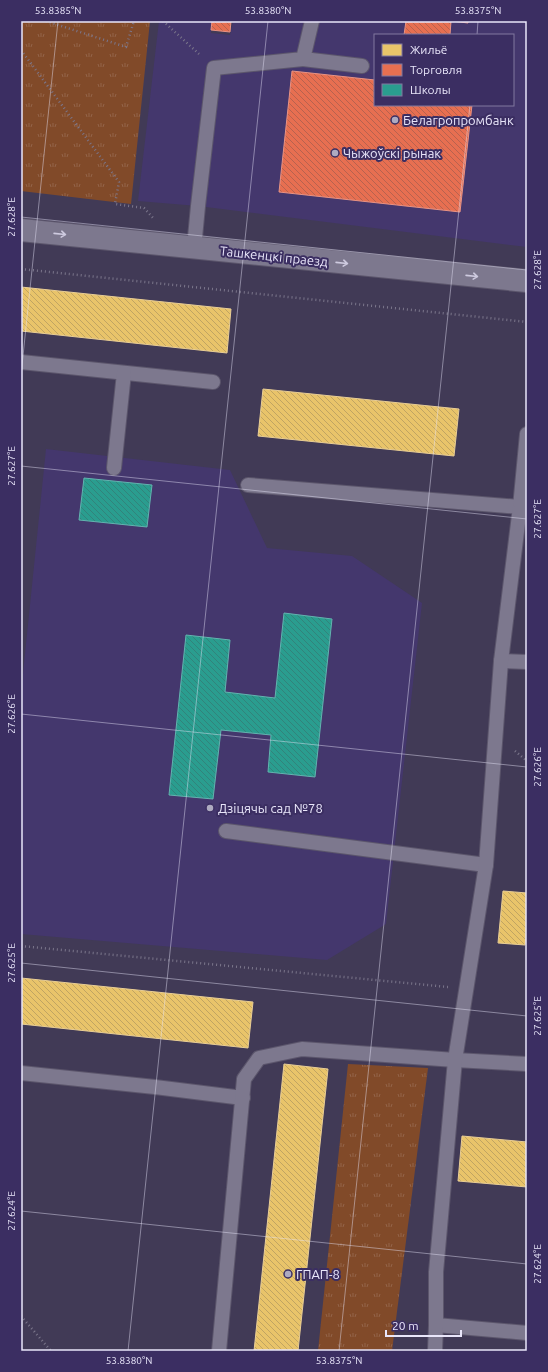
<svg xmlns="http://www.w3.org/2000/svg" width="548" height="1372" viewBox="0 0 548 1372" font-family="Ubuntu,sans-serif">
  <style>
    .built { fill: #44376d; fill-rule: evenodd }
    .park { fill: url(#park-tufts) }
    .homes { fill: url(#homes-back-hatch); stroke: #e9ce95 }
    .shops { fill: url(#shops-back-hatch); stroke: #e89384 }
    .schools { fill: url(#schools-back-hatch); stroke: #63b3af }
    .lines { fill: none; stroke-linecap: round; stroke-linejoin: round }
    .service-casing { stroke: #5c566c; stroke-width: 16 }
    .minor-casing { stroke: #5c566c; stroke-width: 24 }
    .path { stroke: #7b768b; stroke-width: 2.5; stroke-dasharray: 1 3; stroke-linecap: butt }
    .service { stroke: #7d788e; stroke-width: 14 }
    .minor { stroke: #7d788e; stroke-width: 22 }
    .oneway { stroke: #cecadf }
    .ticks { fill: none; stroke: #e9e6fa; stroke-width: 1; stroke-opacity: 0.45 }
    .poi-dot { fill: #aeaac1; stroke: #3b2e62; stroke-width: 1.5 }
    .labels { text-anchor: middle; stroke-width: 4; stroke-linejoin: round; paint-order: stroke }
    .poi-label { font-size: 13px; fill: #e9e6fa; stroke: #3b2e62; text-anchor: start }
    .street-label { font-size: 13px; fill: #e9e6fa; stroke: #3b2e62 }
    .neatline { fill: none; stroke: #e9e6fa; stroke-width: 1.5 }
    .ticks-label { font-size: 10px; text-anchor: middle; fill: #e9e6fa }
  </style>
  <defs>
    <pattern id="park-tufts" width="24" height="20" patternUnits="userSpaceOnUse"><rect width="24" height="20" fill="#814a29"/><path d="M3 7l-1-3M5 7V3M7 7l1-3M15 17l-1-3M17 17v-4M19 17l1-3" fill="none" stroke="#936449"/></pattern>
    <pattern id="homes-back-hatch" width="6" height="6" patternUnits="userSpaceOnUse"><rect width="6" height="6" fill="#e9c46a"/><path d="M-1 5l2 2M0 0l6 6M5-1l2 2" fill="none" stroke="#c0a462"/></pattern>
    <pattern id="shops-back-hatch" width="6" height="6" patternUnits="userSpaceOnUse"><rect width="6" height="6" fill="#e76f51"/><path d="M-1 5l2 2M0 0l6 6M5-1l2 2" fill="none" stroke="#b7624f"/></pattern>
    <pattern id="schools-back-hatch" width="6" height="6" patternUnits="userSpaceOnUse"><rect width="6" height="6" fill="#2a9d8f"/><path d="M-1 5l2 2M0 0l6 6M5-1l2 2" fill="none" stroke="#32837b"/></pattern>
  </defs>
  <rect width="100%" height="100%" fill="#413a56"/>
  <g class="built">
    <path d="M159,21l52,1v11l19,2 3,-14h294v226l-329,-41 -60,-5zM375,35h138v70h-138z"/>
    <path d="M46,449l184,21 37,78 85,8 70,47 -36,321 -59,36 -306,-26v-241z"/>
  </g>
  <g class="park">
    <path d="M21,21h129l-19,183 -110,-13z"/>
    <path d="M348,1064l80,4 -36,283h-74z"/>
  </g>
  <g class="homes">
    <path d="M21,287l210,22 -4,44 -206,-22z"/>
    <path d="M263,389l196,20 -5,47 -196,-20z"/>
    <path d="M503,891l24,2v32l-2,20 -27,-2z"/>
    <path d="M21,978l232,24 -5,46 -227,-24z"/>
    <path d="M284,1064l44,5 -30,282h-44z"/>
    <path d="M462,1136l65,6v45l-69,-6z"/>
  </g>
  <g class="shops">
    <path d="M212,21h19l-1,11 -19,-2z"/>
    <path d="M406,21h45l-1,14h-46z"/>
    <path d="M452,21h16v2z"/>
    <path d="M292,71l83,9v25h97l-12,107 -181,-20z"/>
  </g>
  <g class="schools">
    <path d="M84,478l68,7 -5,42 -68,-7z"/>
    <path d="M284,613l48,6 -17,158 -47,-5 3,-37 -50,-5 -8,69 -44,-4 17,-160 44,5 -5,52 50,6z"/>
  </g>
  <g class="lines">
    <defs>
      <g id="service">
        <path d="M303,59l59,7"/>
        <path d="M194,248l4,-42 16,-138 89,-9 9,-38"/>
        <path d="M21,362l192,20"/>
        <path d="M114,468l10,-95"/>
        <path d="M248,485l272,22"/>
        <path d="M501,661l26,1"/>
        <path d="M226,831l260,34"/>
        <path d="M21,1073l134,14 88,11"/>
        <path d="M436,1325l91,8"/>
        <path d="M219,1351l25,-272 15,-21 43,-9 153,11 72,4"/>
        <path d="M435,1351l1,-26v-53l19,-212 31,-195 15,-204 19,-154 7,-73"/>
      </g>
      <path id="minor" d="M21,230l506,51"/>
    </defs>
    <use href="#service" class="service-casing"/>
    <use href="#minor" class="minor-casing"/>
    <g class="path">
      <path d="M46,21l80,26 8,-26"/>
      <path d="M163,21l36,33"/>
      <path d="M21,50l98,132 -4,22 29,4 10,11"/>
      <path d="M21,269l506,53"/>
      <path d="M515,751l12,10"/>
      <path d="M21,946l427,41"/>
      <path d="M21,1316l30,35"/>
    </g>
    <use href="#service" class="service"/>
    <use href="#minor" class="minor"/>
  </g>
  <defs><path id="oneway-shaft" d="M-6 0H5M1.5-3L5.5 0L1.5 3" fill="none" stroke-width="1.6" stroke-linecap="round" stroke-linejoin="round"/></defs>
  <g class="oneway">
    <use href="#oneway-shaft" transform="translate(60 234) rotate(6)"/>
    <use href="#oneway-shaft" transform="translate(342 263) rotate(6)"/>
    <use href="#oneway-shaft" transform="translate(472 276) rotate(6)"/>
  </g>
  <path class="ticks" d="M520,21l7,1M477,35l1,-14M21,217l506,53M21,375l37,-354M21,466l506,53M21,714l506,53M21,963l506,53M21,1211l506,53M128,1351l140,-1330M339,1351l131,-1246"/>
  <g class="poi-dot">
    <circle cx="395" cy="120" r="4"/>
    <circle cx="335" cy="153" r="4"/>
    <circle cx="210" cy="808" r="4"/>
    <circle cx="288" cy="1274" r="4"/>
  </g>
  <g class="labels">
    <g class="poi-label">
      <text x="403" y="125">Белагропромбанк</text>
      <text x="343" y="158">Чыжоўскі рынак</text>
      <text x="218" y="813">Дзіцячы сад №78</text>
      <text x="296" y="1279">ГПАП-8</text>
    </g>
    <g class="street-label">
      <text transform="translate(274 256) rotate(6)" y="5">Ташкенцкі праезд</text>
    </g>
  </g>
  <rect width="548" height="1372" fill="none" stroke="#3b2e62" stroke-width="44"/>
  <rect x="374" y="34" width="140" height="72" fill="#3b2e62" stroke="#81789f"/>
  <rect x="382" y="44" width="20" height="12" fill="#e9c46a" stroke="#81789f"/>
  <text x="410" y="54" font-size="12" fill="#e9e6fa">Жильё</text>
  <rect x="382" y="64" width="20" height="12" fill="#e76f51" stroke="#81789f"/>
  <text x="410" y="74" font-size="12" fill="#e9e6fa">Торговля</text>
  <rect x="382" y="84" width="20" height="12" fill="#2a9d8f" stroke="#81789f"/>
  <text x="410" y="94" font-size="12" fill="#e9e6fa">Школы</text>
  <path d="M386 1330v6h75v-6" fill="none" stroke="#e9e6fa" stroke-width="2"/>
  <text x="392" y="1330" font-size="12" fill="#e9e6fa" stroke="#3b2e62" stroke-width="3" paint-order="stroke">20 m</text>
  <rect x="22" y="22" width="504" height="1328" class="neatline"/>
  <g class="ticks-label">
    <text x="58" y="14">53.8385°N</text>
    <text x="268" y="14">53.8380°N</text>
    <text x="478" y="14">53.8375°N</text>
    <text transform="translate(11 217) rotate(-90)" y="4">27.628°E</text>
    <text transform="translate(537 270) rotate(-90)" y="4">27.628°E</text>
    <text transform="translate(11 466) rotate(-90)" y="4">27.627°E</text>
    <text transform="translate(537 519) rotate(-90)" y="4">27.627°E</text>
    <text transform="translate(11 714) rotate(-90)" y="4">27.626°E</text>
    <text transform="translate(537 767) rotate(-90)" y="4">27.626°E</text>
    <text transform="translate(11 963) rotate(-90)" y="4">27.625°E</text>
    <text transform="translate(537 1016) rotate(-90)" y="4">27.625°E</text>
    <text transform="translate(11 1211) rotate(-90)" y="4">27.624°E</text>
    <text transform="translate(537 1264) rotate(-90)" y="4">27.624°E</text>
    <text x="129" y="1364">53.8380°N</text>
    <text x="339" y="1364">53.8375°N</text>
  </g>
</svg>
